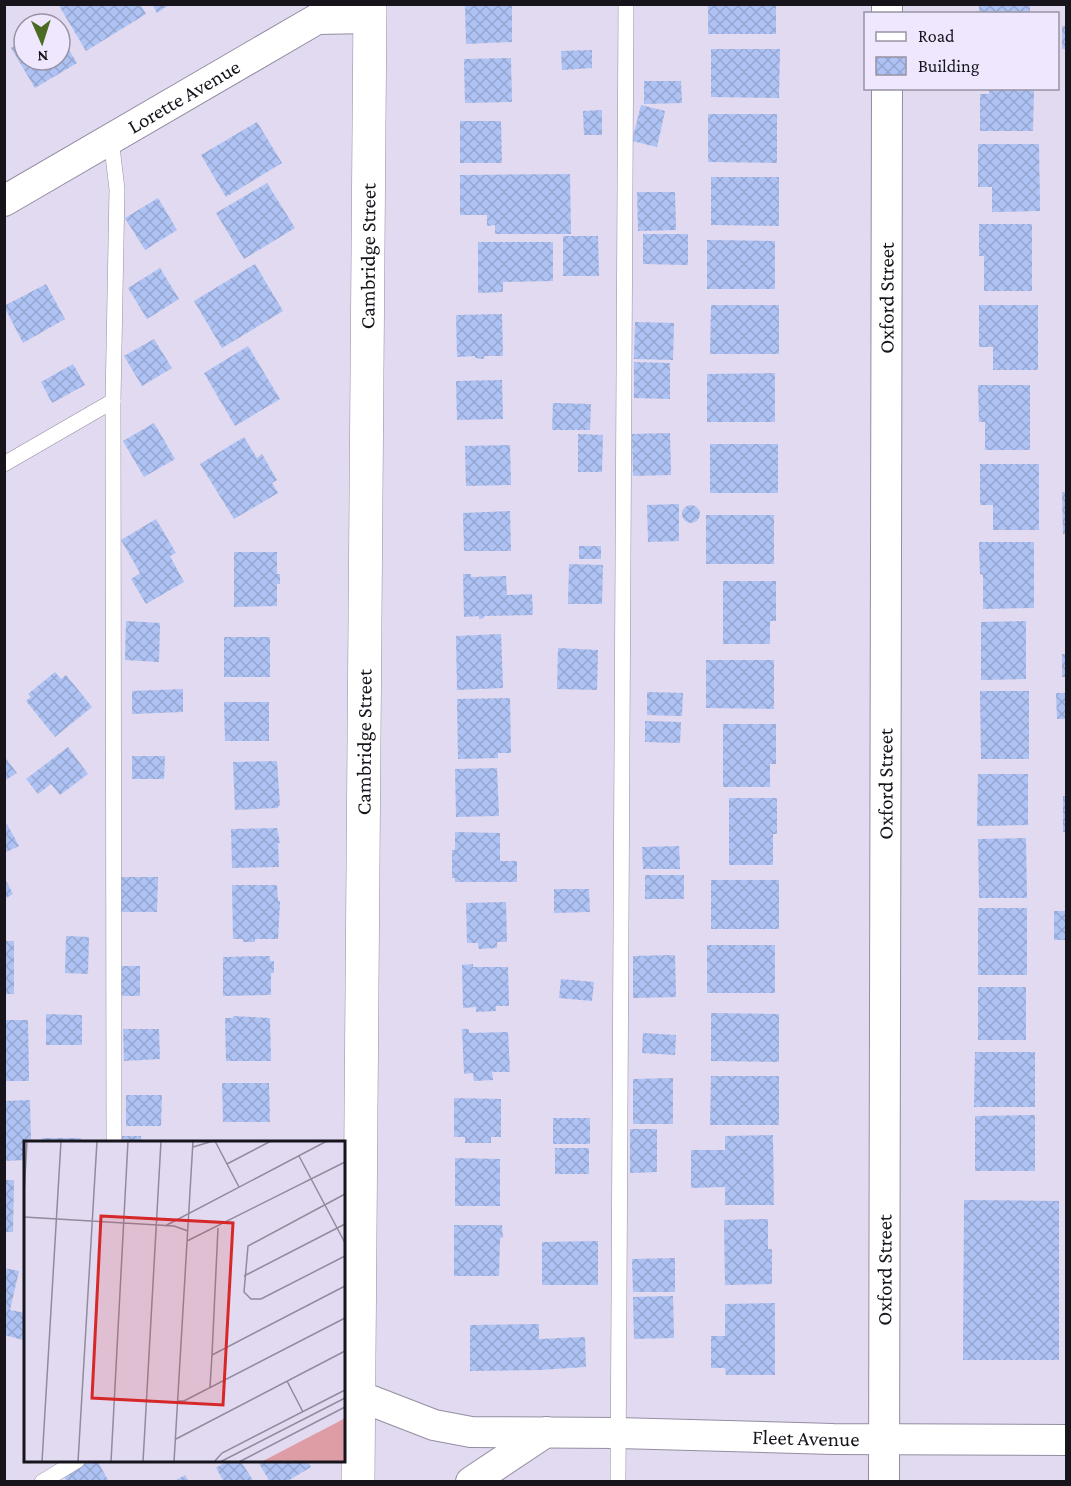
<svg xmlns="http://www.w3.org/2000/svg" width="1071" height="1486" viewBox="0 0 1071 1486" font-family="'Crimson Pro',serif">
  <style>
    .building { fill: url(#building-cross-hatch) }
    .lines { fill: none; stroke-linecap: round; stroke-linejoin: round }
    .lane-casing { stroke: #948da2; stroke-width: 16 }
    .street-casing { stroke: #948da2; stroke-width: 32 }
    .secondary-casing { stroke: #948da2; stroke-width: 34 }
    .lane { stroke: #fff; stroke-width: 15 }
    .street { stroke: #fff; stroke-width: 30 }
    .secondary { stroke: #fff; stroke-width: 33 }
    .labels { text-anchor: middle; stroke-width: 4.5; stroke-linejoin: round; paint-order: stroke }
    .street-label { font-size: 21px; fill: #17141c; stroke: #efe7fe }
    .inset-road { fill: none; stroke: #918b9c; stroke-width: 1.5 }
    .view { fill: #d62828; fill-opacity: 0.15; stroke: #d62828; stroke-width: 3 }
    .inset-edge { fill: none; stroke: #17141c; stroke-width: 3 }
  </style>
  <defs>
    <pattern id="building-cross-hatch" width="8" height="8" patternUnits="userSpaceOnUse" patternTransform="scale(1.5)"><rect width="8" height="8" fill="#aec2f3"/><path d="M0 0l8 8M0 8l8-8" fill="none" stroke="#95a6d0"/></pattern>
  </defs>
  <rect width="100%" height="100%" fill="#e2daf1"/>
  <g class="building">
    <path d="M58,4h82l6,10 -60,37z"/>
    <path d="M152,4h18l-13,9z"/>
    <path d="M465,4h47v38l-46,2z"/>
    <rect x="708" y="4" width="68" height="30"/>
    <rect x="979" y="4" width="51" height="10"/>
    <rect x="1062" y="26" width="4" height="23"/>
    <path d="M60,35l17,28 -42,25 -24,-40 13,-8v20h36z"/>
    <path d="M711,49h69l-1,49 -68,-1z"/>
    <path d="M592,50v18l-30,2 -1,-19z"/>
    <path d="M511,58l1,44 -47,1 -1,-44z"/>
    <path d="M644,81h37l1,22 -38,1z"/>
    <path d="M989,88h45l-1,43h-53v-37h9z"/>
    <path d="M641,105l24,6 -8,36 -25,-6z"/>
    <path d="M602,110v25h-18l-1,-24z"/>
    <path d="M708,114h69v49l-69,-1z"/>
    <path d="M460,121h41l1,42h-42z"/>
    <path d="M257,122l25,41 -56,34 -25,-42z"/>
    <path d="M978,144h61l1,67 -48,1v-25h-14z"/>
    <path d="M570,174l1,60h-76v-9l-8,1v-11h-27v-40z"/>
    <path d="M711,177h68v49l-68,-1z"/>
    <path d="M267,183l28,45 -51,31 -28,-46z"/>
    <path d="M637,192h38l1,38 -38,1z"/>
    <path d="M158,198l19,32 -32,20 -20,-32z"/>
    <path d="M979,224h53v67h-48v-35h-5z"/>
    <path d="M643,234h45v31l-45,-1z"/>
    <path d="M563,236h35l1,40h-36z"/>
    <path d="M707,240l68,1v48h-68z"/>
    <path d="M478,242h75v39l-50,1v10l-25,1z"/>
    <path d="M255,264l28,47 -61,37 -28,-47z"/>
    <path d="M160,268l19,31 -32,20 -19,-31z"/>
    <path d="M46,284l19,35 -42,24 -19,-37z"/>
    <path d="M711,305h68v49h-69z"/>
    <path d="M979,305h59v65h-45v-23h-14z"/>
    <path d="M502,314l1,42h-19v3l-9,-1v-2l-18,1 -1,-42z"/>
    <path d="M635,322l39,1 -1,37 -39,-1z"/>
    <path d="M154,339l18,29 -30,18 -18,-30z"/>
    <path d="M248,346l32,53 -45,27 -31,-53z"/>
    <path d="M634,362l36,1v36l-36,-1z"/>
    <path d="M73,364l12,21 -33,18 -11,-21z"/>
    <path d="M775,373v49h-68v-48z"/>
    <path d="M502,380l1,39 -46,1 -1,-39z"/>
    <path d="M978,385h52v65h-45v-28h-6z"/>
    <path d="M553,403l38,1 -1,26h-38z"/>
    <path d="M154,423l21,36 -31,18 -21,-36z"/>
    <path d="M670,433l1,42 -38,1 -1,-42z"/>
    <path d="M578,434l25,1 -1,37h-24z"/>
    <path d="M244,437l13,21 5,-4 15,26 -5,3 6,10 -44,26 -34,-55z"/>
    <rect x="710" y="444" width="68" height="49"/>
    <path d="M510,445l1,40 -45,1 -1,-40z"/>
    <path d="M980,464h59v66h-46v-25h-13z"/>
    <path d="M1062,492h4v42h-3z"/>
    <path d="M679,504v37l-31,1 -1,-37z"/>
    <circle cx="691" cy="514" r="9"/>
    <path d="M510,511l1,40h-47l-1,-38z"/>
    <rect x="706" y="515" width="68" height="49"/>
    <path d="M156,519l20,34 -6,3 14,26 -38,22 -15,-25 9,-6 -19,-33z"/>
    <path d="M979,542h55v66l-51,1v-34l-3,-1z"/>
    <rect x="579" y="546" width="22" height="13"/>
    <path d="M234,552h43v22h3v10h-3v22l-43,1z"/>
    <path d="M569,564l34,1 -1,39h-34z"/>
    <path d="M463,574h8v3l35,-1 1,19 25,-1 1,21 -49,1v2l-5,1v-3l-15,1z"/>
    <path d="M723,581h53v40h-6v23h-47z"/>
    <path d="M126,621l34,2 -1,39 -34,-2z"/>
    <path d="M1026,621v58l-45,1v-58z"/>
    <path d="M501,634l2,54 -46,2 -1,-54z"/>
    <rect x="224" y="637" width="46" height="40"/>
    <path d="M558,648l40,2 -1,40 -40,-1z"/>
    <rect x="1062" y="654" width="4" height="23"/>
    <path d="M706,660h68v49l-68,-1z"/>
    <path d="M55,672l6,7 5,-4 26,32 -37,30 -29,-36 5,-4 -3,-3z"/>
    <path d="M183,689v23l-51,2v-23z"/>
    <path d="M980,691h49v68h-48z"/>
    <path d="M647,692l36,1 -1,23 -35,-1z"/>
    <path d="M1056,693h10v26h-9z"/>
    <path d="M510,698l1,55h-13v5l-40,1 -1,-60z"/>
    <path d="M224,702h45v39h-44z"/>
    <path d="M645,721l36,1 -1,21 -35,-1z"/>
    <path d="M723,724h53v40h-6v23h-47z"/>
    <path d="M68,747l20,27 -28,21 -9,-11 -13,10 -12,-15z"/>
    <path d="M4,756l13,17 -13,8z"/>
    <path d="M132,756h33l-1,23h-32z"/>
    <path d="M277,761l3,45h-2v2l-43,2 -2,-48z"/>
    <path d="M497,768l2,48 -43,1 -1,-48z"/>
    <path d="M978,774h50v51l-51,1z"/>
    <rect x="1063" y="796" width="3" height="36"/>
    <path d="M729,798h48v36h-4v31h-44z"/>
    <path d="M7,824l12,22 -15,7v-27z"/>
    <path d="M277,828l3,15h-2l1,24 -47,1 -1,-39z"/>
    <path d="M455,832l45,1v28h17v21h-62v-4h-3v-28h3z"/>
    <path d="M1026,838l1,60h-48l-1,-59z"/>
    <path d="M679,846l1,23h-37l-1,-22z"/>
    <rect x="645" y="875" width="39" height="24"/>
    <path d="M4,877l9,17 -9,5z"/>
    <path d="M119,877h39l-1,35h-38z"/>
    <rect x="711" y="880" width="68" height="49"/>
    <path d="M232,885h45l1,16h2l-2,38h-23v3h-12v-3h-10z"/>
    <path d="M554,889h35l1,23 -36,1z"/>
    <path d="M506,902l1,40h-10v6l-18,1 -1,-6h-11l-1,-40z"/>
    <rect x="978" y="908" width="49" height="67"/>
    <rect x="1054" y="911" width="12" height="29"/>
    <path d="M66,936l23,1 -1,37 -23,-1z"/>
    <rect x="4" y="941" width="10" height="53"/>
    <rect x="707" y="945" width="68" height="48"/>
    <path d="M675,955l1,42 -43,1v-42z"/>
    <path d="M270,956v5h4v12h-3v22l-48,1v-39z"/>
    <path d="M473,964v3h35l1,39h-13v5l-20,1v-5l-13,1 -1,-43z"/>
    <rect x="118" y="966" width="22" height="30"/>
    <path d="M561,979l33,3 -2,19 -33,-3z"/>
    <rect x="978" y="987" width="48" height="53"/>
    <path d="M711,1013l68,1v48l-68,-1z"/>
    <path d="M46,1014l36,1v30h-36z"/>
    <path d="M233,1016l37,2 1,43h-45l-1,-43h8z"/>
    <path d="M4,1020h24l1,61h-25z"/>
    <path d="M123,1029h36l1,30 -36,2z"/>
    <path d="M462,1029h7v4l39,-1 2,40h-18l1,8 -19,1 -1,-8 -9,1z"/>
    <path d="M643,1033l33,2 -1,20 -33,-2z"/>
    <path d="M975,1052h60v55h-61z"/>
    <path d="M711,1076h68v49h-69z"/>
    <path d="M673,1078v46h-40v-45z"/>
    <path d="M222,1083h47l1,39h-47z"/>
    <path d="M126,1095h36l-1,31h-35z"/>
    <path d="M454,1098l47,1v38h-10v6h-26v-6h-11z"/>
    <path d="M30,1100l1,42h-5v18l-22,1v-60z"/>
    <path d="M1035,1115v56h-60v-55z"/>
    <rect x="553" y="1118" width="37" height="26"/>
    <path d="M630,1129h27v43l-27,1z"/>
    <path d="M773,1135l1,70h-49v-18l-34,1v-38h34v-14z"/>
    <rect x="118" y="1136" width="23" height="6"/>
    <path d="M42,1138h39l-1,4h-38z"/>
    <rect x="246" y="1140" width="24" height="2"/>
    <rect x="555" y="1148" width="34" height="26"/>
    <path d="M455,1158l45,1v47h-45z"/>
    <path d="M4,1180h10l-1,52h-9z"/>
    <path d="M964,1200l95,1v159h-96z"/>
    <path d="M768,1219v30h4v35l-47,1 -1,-65z"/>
    <path d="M454,1225h48l1,12 -3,1 -1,38h-45z"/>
    <path d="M598,1241v44h-56v-43z"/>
    <path d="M675,1258v34h-42l-1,-33z"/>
    <path d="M4,1268l15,3 -9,39 16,3 -3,27 -19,-5z"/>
    <path d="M673,1296l1,42 -40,1 -1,-42z"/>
    <path d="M775,1303v72h-49l-1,-7h-14v-32h14v-32z"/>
    <path d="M539,1324v15l46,-2 1,30 -47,3 -69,1v-46z"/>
    <path d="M91,1460h6l12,22h-42l-3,-6z"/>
    <path d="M228,1460h12l14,22h-30l-8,-14z"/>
    <path d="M257,1460h50l4,7 -25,15h-16z"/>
    <path d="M185,1475l4,7h-16z"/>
  </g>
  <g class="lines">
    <defs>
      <g id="lane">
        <path d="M113,401l1,741"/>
        <path d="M4,464l109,-63 4,-212 -6,-50"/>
        <path d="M42,1482l36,-22"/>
        <path d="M618,1482l8,-1478"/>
      </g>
      <g id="street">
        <path d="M887,14v-10"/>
        <path id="s1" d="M4,201l313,-182 53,-1"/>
        <path id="s2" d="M359,1396l75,29 37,7 147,1 215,6 233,1"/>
        <path d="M471,1482l75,-50"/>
        <path id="s3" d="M884,1482l3,-1394"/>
      </g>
      <g id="secondary">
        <path id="s4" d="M358,1482l12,-1478"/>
      </g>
    </defs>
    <use href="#lane" class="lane-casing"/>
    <use href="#street" class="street-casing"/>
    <use href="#secondary" class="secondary-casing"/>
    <use href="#lane" class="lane"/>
    <use href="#street" class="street"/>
    <use href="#secondary" class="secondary"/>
  </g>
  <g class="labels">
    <g class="street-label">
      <text dy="7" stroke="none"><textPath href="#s1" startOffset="208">Lorette Avenue</textPath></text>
      <text dy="7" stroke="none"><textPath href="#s4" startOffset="1226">Cambridge Street</textPath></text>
      <text dy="7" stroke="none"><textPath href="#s3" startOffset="1184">Oxford Street</textPath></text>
      <text dy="7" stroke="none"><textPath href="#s4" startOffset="740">Cambridge Street</textPath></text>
      <text dy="7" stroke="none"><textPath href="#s3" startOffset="698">Oxford Street</textPath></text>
      <text dy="7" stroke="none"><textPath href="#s3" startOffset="212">Oxford Street</textPath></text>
      <text dy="7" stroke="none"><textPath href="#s2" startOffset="453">Fleet Avenue</textPath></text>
    </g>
  </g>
  <g transform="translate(24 1141)">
    <rect width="321" height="321" fill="#e2daf1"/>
    <path d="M321,277v44h-84l75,-39z" fill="#de9da5"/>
    <path class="inset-road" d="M191,0l24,46M169,6l20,-6M275,15l46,87M203,23l44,-23M0,53l3,-53M321,53l-97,52 -4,46 7,7h10l84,-43M0,76l150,9 14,5M141,85l162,-85M163,100l158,-79M220,135l101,-52M188,214l6,-127M263,240l16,31M186,246l2,-32 133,-69M154,260h6l161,-83M152,298l169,-88M18,321l19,-321M54,321l19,-321M87,321l17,-321M119,321l18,-321M150,321l19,-321M190,321l8,-9 123,-63M196,321l125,-64M215,321l106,-55"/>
    <path class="view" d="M77,75l132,7 -10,182 -131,-7z"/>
    <rect width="321" height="321" class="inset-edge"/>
  </g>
  <rect width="1071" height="1486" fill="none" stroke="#17141c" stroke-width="12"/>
  <rect x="864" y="12" width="195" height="78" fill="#efe7fe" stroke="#9993a4" stroke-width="1.5"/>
  <rect x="876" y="32" width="30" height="9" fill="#ffffff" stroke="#9993a4" stroke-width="1.5"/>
  <text x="918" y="42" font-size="18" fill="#17141c">Road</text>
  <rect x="876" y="57" width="30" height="18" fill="url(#building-cross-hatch)" stroke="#9993a4" stroke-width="1.5"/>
  <text x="918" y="72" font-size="18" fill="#17141c">Building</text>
  <g transform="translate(42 42) rotate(177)"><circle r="28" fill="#efe7fe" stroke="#9993a4" stroke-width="1.5"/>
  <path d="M0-4.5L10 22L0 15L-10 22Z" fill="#4b6b22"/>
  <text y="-9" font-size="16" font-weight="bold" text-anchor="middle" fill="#17141c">N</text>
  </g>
</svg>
